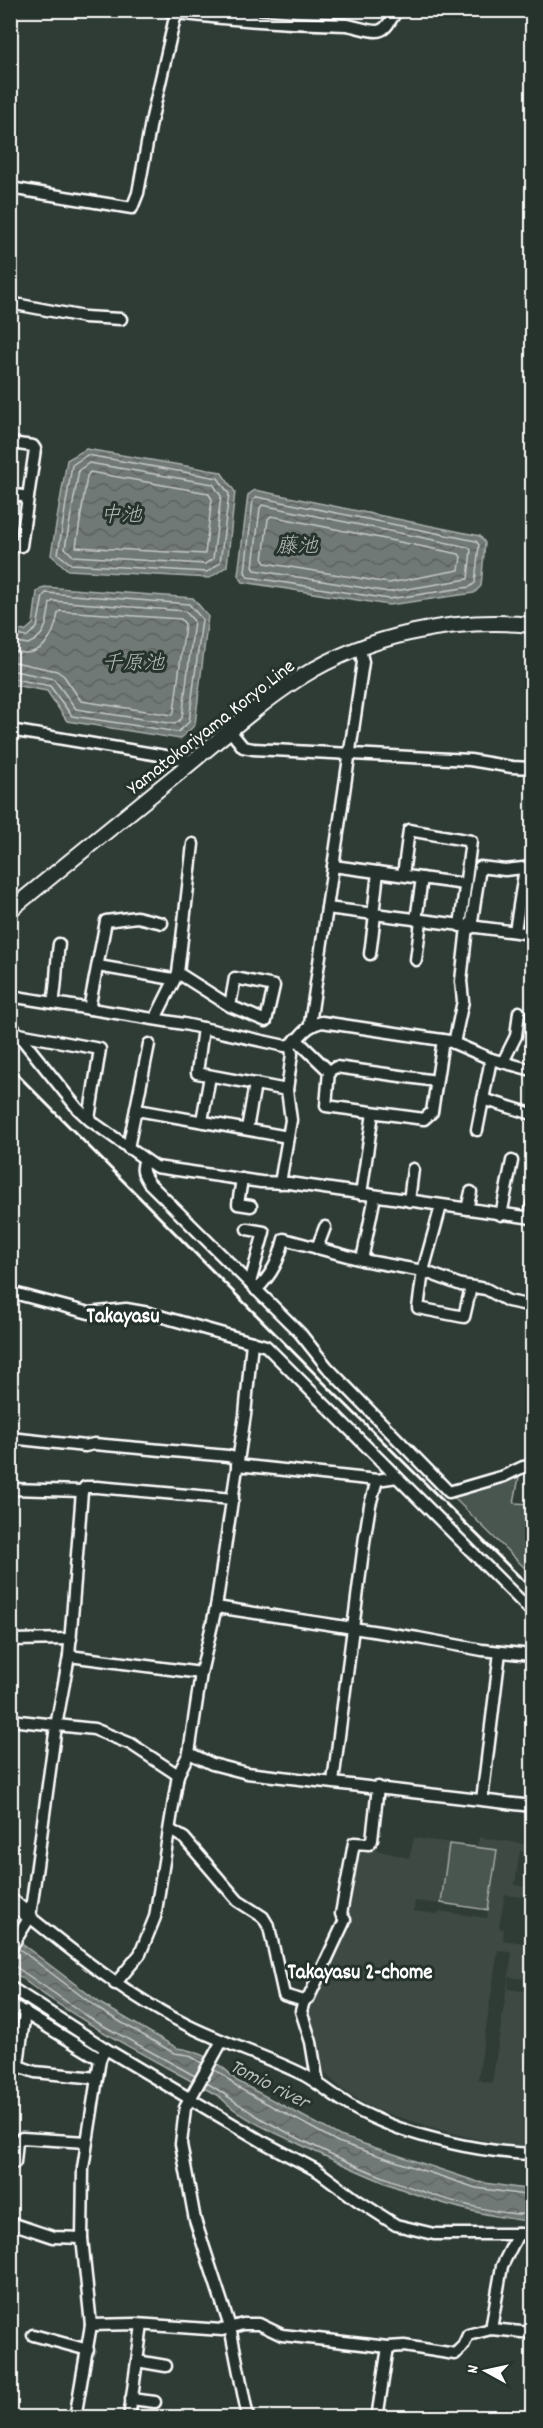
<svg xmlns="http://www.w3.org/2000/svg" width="543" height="2428" viewBox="0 0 543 2428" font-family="Dekko,'Klee One',sans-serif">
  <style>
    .built { fill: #3c4842; fill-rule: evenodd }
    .grass { fill: #4a544f; stroke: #a4aaa7; stroke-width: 1.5 }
    .water { fill: url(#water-waves); stroke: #a9afac; stroke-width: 1.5 }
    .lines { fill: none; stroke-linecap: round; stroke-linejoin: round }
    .shore { stroke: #c6c9c8; stroke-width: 1.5 }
    .minor-casing { stroke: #fff; stroke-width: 15 }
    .major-casing { stroke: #fff; stroke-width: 18 }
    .minor { stroke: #26332d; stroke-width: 10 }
    .major { stroke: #26332d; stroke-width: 14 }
    .rail { stroke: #fff; stroke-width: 3 }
    .labels { text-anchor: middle; stroke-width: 6; stroke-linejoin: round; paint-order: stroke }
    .street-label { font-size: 20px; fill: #fff; stroke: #26332d }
    .water-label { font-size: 21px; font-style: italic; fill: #b8bcba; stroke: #26332d }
    .neighbourhood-label { font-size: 21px; font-weight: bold; fill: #fff; stroke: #26332d }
  </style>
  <defs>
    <pattern id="water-waves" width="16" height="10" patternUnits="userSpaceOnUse" patternTransform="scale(1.5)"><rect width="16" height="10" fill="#707975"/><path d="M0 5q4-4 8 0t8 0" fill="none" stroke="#5e6260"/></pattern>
  </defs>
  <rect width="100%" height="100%" fill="#2f3b35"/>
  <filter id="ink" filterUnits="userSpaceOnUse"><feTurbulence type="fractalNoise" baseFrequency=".0167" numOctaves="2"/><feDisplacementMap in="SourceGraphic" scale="12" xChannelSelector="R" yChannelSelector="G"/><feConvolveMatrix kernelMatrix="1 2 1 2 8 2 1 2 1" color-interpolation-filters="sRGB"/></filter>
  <g filter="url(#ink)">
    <path class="built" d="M479,1837l53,8v8l-12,-2 -5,34 17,3v10l-27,-3 -6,33 5,1 -1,11 29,4v36l-23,-3 -1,12 24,3v27l-9,67 9,2v57l-25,1 -60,-14 -71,-22 -32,-19 -26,-24 -2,-22 4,-4 -6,-7 -10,-28 7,-2 38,-84 -5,-10 12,-65 53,13 5,-20 63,8zM415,1901l73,9 -1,8 -48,-7 -1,3 -24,-3zM498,1950l14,3 -20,130 -14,-3z"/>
    <g class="grass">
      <path d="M519,1477l-5,26 18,1v71l-81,-80z"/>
      <path d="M449,1844l48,6 -9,60 -47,-7z"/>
    </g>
    <g class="water">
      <path d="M86,449l135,23 14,20 -8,74 -17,12 -142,-8 -17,-15 16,-95z"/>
      <path d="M255,490l225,46 5,7 -4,43 -7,7 -85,12 -146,-23 -5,-7 10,-80z"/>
      <path d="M44,587l149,11 15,18 -13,109 -15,14 -113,-18 -20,-30 -33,-6 -3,-4v-53l14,3 8,-7 4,-32z"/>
      <path d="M10,1935l93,70 74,43c22,2 46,17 60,33l103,55 138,46 54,8v31c-12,0 -24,-3 -36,-5 -69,-12 -134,-42 -197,-72 -26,-12 -59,-26 -79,-47 -70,-40 -146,-76 -209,-127z"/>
    </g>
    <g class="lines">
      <g class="shore">
        <path d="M87,455l131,23 11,16 -9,69 -13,9 -136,-8 -13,-10 14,-89z"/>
        <path d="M89,463l124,21 8,12 -8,63 -8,5 -132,-8 -8,-8 14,-78z"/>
        <path d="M90,472l118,21 4,6 -7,55 -129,-7 11,-71z"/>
        <path d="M257,497l219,44 3,4 -4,38 -5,4 -81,12 -141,-22 -3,-5 8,-72z"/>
        <path d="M262,505l206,42 3,3 -3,29 -79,13 -134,-22 -2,-3 7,-59z"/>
        <path d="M271,516l188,38 2,3 -2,13 -70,13 -124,-20 -2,-3 5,-41z"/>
        <path d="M10,633l16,4 11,-9 6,-32 3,-3 143,11 13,15 -13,103 -11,10 -106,-16 -22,-30 -40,-8"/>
        <path d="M10,641l18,3c19,-8 19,-22 22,-41l3,-2 132,10 9,10 -12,97 -7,6 -99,-15 -22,-30 -44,-9"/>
        <path d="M10,650c30,11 44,-11 48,-37l2,-2 121,8 4,5 -11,88 -2,3 -91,-14 -17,-25 -7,-5 -47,-10"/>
        <path d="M18,1948l82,62 74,43 14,2 14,8"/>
        <path d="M10,1966l6,1 77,53 102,56"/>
        <path d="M214,2070l10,5 11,11 103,56 138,46 56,8"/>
        <path d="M207,2083c22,13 42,30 66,42 69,37 181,88 259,90"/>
      </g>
      <defs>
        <g id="minor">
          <path d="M10,11l1,-1"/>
          <path d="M170,11l6,2c56,7 113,11 170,12 10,1 21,6 31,6 13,-1 13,-17 23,-21"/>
          <path d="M10,188l122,20 6,-15 13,-71 25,-109"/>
          <path d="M10,303l74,14 37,2"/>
          <path d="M10,443l23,3 2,3 -14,97 -11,-2"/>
          <path d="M10,494l18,3"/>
          <path d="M10,730l185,31"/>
          <path d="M231,732l12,15 10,2 217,11 42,7 20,1"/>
          <path d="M333,866l132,18"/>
          <path d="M403,875l6,-45 62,11 -11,85"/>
          <path d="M327,908l205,26"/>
          <path d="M373,915l5,-43"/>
          <path d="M416,920l6,-42"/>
          <path d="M471,928l9,-61 25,3 27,-3"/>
          <path d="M515,931l10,-63"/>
          <path d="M370,954l5,-39"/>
          <path d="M416,960l5,-39"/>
          <path d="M98,966l75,13"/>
          <path d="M178,973l52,33 36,15 8,-35 -39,-8 -5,28"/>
          <path d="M10,996l174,28 101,22c16,-3 15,-19 37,-24l127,19 42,18 41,11"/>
          <path d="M53,1003c4,-20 3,-39 6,-59"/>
          <path d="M89,1009l17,-88 31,-4 25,6"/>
          <path d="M155,1019l23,-46 15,-129"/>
          <path d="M10,1024l68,85 13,12 65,46 105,15 28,1 243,35"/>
          <path d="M310,1024l53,-362 -3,-13"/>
          <path d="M203,1028l-6,45 90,17"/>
          <path d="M19,1034l81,15 -11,70"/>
          <path d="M296,1039l33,32"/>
          <path d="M454,1043l9,-42 -2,-20 6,-54"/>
          <path d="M503,1062l13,-26 3,-24"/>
          <path d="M436,1081l-100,-14 -7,4 -3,35 98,13 8,-7 11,-72"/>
          <path d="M483,1099l49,15"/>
          <path d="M137,1110l151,27"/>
          <path d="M202,1121l8,-45"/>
          <path d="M247,1129l8,-45"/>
          <path d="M477,1130l14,-71"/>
          <path d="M128,1148l21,-104"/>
          <path d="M145,1160c-5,10 -1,15 4,23l151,150 27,34 122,125 55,-16 19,-9 9,-1"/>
          <path d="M242,1179l-4,25 13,2"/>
          <path d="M280,1183l11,-63 -4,-30 5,-36 -2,-9"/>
          <path d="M361,1194l12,-81"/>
          <path d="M409,1201l4,-32"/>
          <path d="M441,1206l-18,65 -5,37 46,9 7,-30"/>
          <path d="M467,1209l4,-17"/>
          <path d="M501,1215l11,-54"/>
          <path d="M530,1218l2,-13"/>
          <path d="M247,1229l17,3 -14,51"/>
          <path d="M317,1248l8,-21"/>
          <path d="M362,1260l13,-64"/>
          <path d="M256,1290c16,-15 23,-30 28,-51l78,21 61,11 38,14 25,4 22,12 24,5"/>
          <path d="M10,1292l79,21 37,-4 23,4 117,33 266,266"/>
          <path d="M10,1438l75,8 9,-2 134,12 10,3"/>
          <path d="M237,1465l140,15 20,-3"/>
          <path d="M10,1489l72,2 3,-4h12l136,12"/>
          <path d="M216,1607l202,31 64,12 50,5"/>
          <path d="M10,1640l61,-1"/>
          <path d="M69,1656l132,17"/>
          <path d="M10,1720l84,9 37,15 47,31"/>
          <path d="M189,1753l23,11 35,9 285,33"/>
          <path d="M333,1782l32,-246 5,-31 7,-25"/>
          <path d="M482,1800l18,-148"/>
          <path d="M170,1830l14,8 54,63 25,16 6,10 15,68 20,6"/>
          <path d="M30,1917c50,40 99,80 157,108 38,19 79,31 117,50 20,11 37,27 57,37 49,25 117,40 171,42"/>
          <path d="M10,1949l20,-32 26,-191 13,-70 13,-165"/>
          <path d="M115,1984l25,-30 15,-37 23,-142 11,-22 12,-80 15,-66 29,-192 7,-73"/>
          <path d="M10,1987l96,62 157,93 55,29 39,29 39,25 38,9h98"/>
          <path d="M10,2004l90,55"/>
          <path d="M222,2041l-37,67 -4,36 14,76 35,107 18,91"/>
          <path d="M10,2063l25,9 62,6"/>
          <path d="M18,2064l7,-52"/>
          <path d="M318,2084l-7,-42 -10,-31 3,-10 5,-4 36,-77 -4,-6 13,-71 15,1 3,-4 6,-53"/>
          <path d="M10,2164l5,-2 2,-21 5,-3 64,4"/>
          <path d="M10,2226l4,-2 39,13 29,1"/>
          <path d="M91,2325l45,-1 86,6 21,-6h16l23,11 106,12 16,-1 51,8 8,-8 5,-11 23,-6 41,4"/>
          <path d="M491,2329l11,-63 16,-32"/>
          <path d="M33,2335l55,15"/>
          <path d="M137,2361l29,5"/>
          <path d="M131,2399l24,3"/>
          <path d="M75,2418l16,-93 -9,-87 1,-70 17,-109 6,-10"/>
          <path d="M129,2418l13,-93"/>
          <path d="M377,2418l11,-71"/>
        </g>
        <g id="major">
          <path d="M10,910c56,-45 111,-90 166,-135 41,-33 81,-70 125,-98 67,-42 154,-60 231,-52"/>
          <path d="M10,1900l20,17"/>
        </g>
      </defs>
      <use href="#minor" class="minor-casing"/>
      <use href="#major" class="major-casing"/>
      <use href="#minor" class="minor"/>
      <use href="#major" class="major"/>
      <path class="rail" d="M10,1067l323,325 199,197"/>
    </g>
  </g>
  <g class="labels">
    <g class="street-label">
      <text transform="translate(210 726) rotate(-38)" y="7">Yamatokoriyama Koryo Line</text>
    </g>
    <g class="water-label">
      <text x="121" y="521">中池</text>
      <text x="297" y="552">藤池</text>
      <text x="133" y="669">千原池</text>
      <text transform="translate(270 2083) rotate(27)" y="7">Tomio river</text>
    </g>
    <g class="neighbourhood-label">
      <text x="123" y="1322">Takayasu</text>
      <text x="360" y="1978">Takayasu 2-chome</text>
    </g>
  </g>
  <rect width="543" height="2428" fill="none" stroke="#26332d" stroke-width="36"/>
  <rect x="18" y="18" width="507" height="2392" fill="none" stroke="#fff" stroke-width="2" filter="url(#ink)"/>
  <g transform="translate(486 2371) rotate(278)" stroke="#26332d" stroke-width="4.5" paint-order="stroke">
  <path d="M0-4.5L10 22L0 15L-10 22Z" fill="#ffffff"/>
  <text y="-9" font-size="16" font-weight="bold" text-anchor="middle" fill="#ffffff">N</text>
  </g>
</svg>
